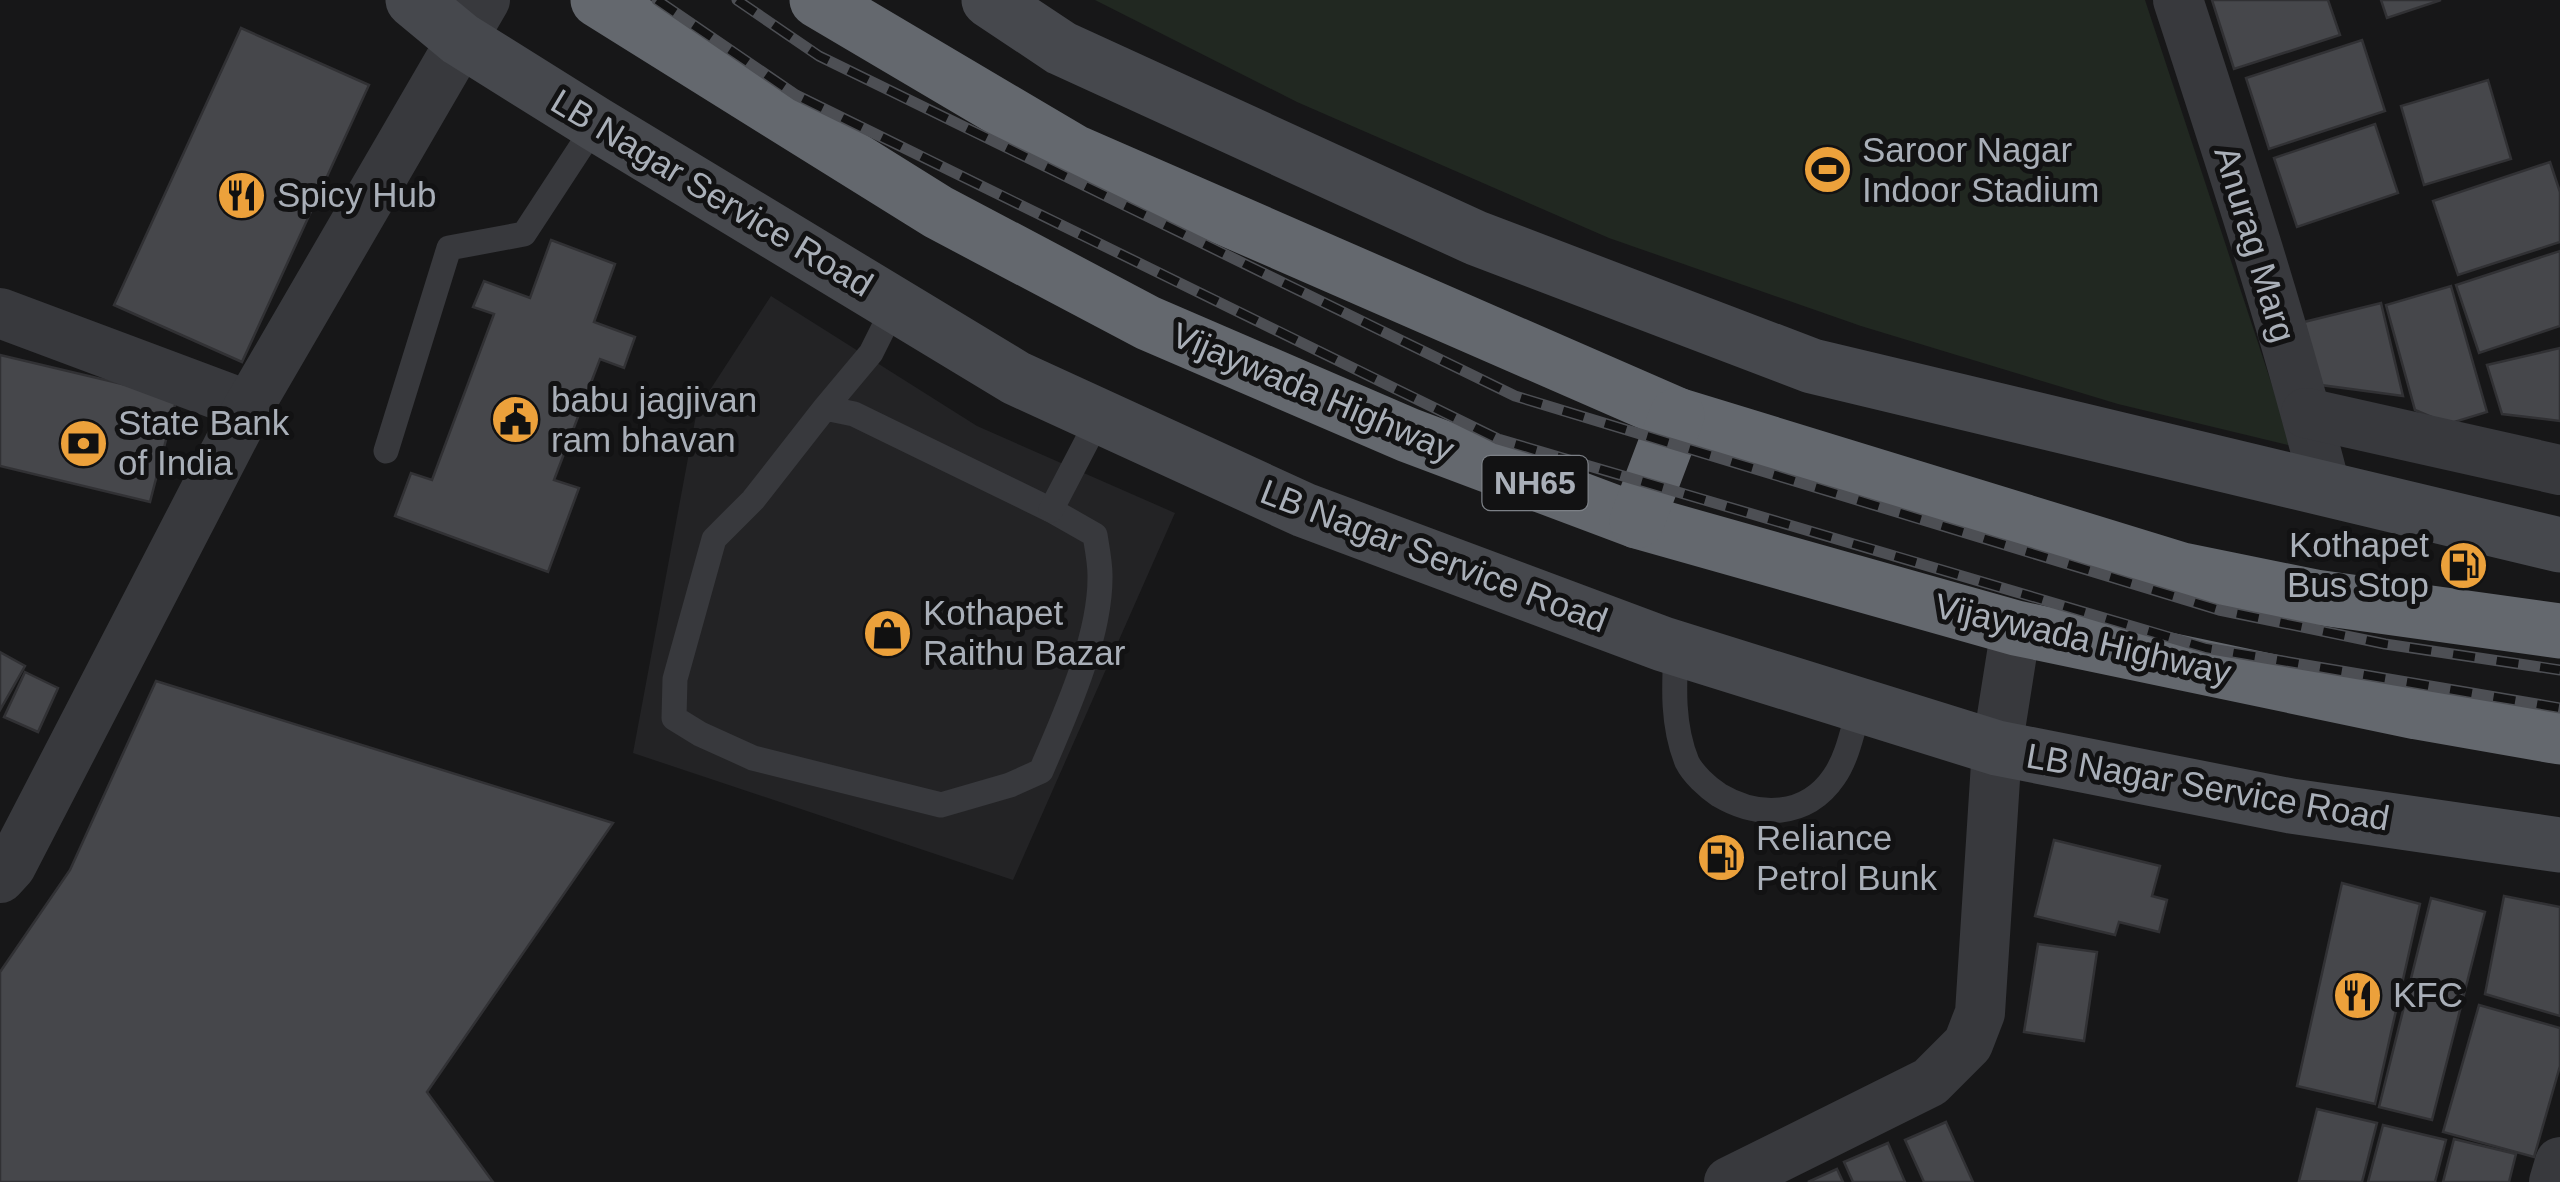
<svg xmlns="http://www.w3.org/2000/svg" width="2560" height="1182" viewBox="0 0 2560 1182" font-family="Helvetica,sans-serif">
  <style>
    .built { fill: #232325 }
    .green { fill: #212821 }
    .building { fill: #46474b; stroke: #313134; stroke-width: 2.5 }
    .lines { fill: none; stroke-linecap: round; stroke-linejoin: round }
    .lane { stroke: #38393d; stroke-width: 25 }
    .street { stroke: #38393d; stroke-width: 50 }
    .secondary { stroke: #46484d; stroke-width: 55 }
    .highway { stroke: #64686e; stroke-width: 55 }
    .rail-casing { stroke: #4d4f54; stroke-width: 11 }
    .rail { stroke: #121213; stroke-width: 8; stroke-dasharray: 22; stroke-linecap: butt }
    .labels { text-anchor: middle; stroke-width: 10; stroke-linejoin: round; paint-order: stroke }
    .shield { fill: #121213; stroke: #7c8086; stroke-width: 2.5 }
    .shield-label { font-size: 32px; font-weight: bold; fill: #a9afb8 }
    .poi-label { font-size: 35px; fill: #a9afb8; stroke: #121213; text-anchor: start }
    .street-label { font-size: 35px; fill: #a9afb8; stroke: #121213 }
  </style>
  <rect width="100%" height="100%" fill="#171718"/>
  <path class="built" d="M771,296l206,130 198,87 -162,367 -380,-127 64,-343z"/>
  <path class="green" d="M1095,0h1050l147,446 -174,-42 -257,-78 -252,-88 -312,-136z"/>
  <g class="building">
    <path d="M2212,0h116l12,35 -106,34z"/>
    <path d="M2381,0h60l-54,18z"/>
    <path d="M241,28l128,57 -127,277 -128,-57z"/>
    <path d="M2362,40l23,71 -116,38 -23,-71z"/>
    <path d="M2488,80l23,79 -87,26 -23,-79z"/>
    <path d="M2375,124l23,69 -101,34 -23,-69z"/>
    <path d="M2550,162l10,30v50l-102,33 -25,-74z"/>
    <path d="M551,240l64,24 -21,58 41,15 -11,31 -24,-9 -46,121 25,8 -31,84 -153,-56 16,-43 21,7 62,-166 -21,-7 11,-26 46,17z"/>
    <path d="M2560,251v75l-81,27 -23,-68z"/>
    <path d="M2451,286l36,126 -39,12 -33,-14 -29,-105z"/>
    <path d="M2381,303l22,93 -82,-11 -17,-63z"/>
    <path d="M2560,348v73l-58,-7 -15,-49z"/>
    <path d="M0,355l177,42 -27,105 -150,-36z"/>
    <path d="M0,652l25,14 -25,44z"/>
    <path d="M25,672l33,16 -20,44 -34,-15z"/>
    <path d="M156,681l457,142 -186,269 66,90h-493v-210l70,-102z"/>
    <path d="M2054,840l106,26 -8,30 15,4 -8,32 -40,-10 -4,13 -80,-19z"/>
    <path d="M2342,883l78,21 -45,200 -78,-18z"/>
    <path d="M2504,896l56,11v109l-75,-22z"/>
    <path d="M2431,898l54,14 -53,208 -53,-13z"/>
    <path d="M2038,944l59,8 -13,89 -60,-9z"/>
    <path d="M2479,1005l81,23v38l-26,91 -91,-25z"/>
    <path d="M2317,1109l60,14 -15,59 -63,-1z"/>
    <path d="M1946,1122l27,60h-49l-19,-42z"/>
    <path d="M2383,1125l63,15 -11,42h-67z"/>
    <path d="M2454,1139l62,15 -7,28h-66z"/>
    <path d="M1888,1143l17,39h-52l-9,-20z"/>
    <path d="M1837,1169l6,13h-35z"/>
  </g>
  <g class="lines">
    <g class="lane">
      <path d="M825,408l-72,92 -39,39 -39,140 -1,39 26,16 53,24 188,47 69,-20 31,-14c24,-56 60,-134 59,-196 0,-13 -3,-27 -5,-40l-44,-25 -197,-96 -29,-6 46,-55 24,-48"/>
      <path d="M386,451l63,-203 75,-14 72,-110"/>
      <path d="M1051,510l49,-94"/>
      <path d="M1676,648c-2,39 -4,77 11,114 6,12 20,25 32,33 39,23 87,23 115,-18 14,-20 19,-49 26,-72"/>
    </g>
    <g class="street">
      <path d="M2178,0c53,162 106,325 148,490"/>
      <path d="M0,313l249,93"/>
      <path d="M2306,413l254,57"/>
      <path d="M0,878l11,-12 238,-460 236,-406"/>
      <path d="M1729,1182l201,-100 38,-38 12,-31 17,-265 19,-120"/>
      <path d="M2554,1182l6,-20"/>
    </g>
    <g class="secondary">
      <path d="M413,0l47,39 136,85 420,254 288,132 359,134 334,104 294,58 269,39"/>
      <path d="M989,0l72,48 415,190 336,128 748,179"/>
    </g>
    <g class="highway">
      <path d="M598,0l340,212 210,111 260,112 229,86 379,107 401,84 143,25"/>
      <path d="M817,0l257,152 603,263 505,155 133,27 245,34"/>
      <path d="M1637,521l40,-106"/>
    </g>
    <defs>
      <g id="rail">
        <path d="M657,0l139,95 702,344 708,209 354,60"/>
        <path d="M737,0l82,56 696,340 704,214 166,34 175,26"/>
      </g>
    </defs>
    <use href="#rail" class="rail-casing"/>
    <use href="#rail" class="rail"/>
  </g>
  <defs>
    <symbol id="stadium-disc" viewBox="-11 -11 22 22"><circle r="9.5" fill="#eca13b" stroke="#121213"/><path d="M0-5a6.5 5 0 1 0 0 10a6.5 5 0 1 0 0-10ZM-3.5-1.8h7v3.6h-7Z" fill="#111"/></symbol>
    <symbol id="restaurant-disc" viewBox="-11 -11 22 22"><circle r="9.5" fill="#eca13b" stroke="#121213"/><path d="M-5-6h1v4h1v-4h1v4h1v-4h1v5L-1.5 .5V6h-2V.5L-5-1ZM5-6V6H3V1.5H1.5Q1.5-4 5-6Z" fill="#111"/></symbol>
    <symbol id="civic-disc" viewBox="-11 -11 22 22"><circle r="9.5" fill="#eca13b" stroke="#121213"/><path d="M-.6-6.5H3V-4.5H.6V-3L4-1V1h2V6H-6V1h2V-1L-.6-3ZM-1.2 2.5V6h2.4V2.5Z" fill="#111"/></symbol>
    <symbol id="bank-disc" viewBox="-11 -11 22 22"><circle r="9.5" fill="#eca13b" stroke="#121213"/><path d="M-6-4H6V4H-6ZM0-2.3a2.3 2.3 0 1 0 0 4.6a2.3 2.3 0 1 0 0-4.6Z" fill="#111"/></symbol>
    <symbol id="fuel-disc" viewBox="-11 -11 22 22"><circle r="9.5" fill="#eca13b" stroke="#121213"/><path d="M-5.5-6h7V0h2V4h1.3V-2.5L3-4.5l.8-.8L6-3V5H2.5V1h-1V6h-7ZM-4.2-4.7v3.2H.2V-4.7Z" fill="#111"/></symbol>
    <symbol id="shop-disc" viewBox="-11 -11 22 22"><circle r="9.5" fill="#eca13b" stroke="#121213"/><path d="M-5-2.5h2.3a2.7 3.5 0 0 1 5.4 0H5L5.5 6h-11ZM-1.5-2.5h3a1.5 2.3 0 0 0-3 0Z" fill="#111"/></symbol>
  </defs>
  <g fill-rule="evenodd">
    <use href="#stadium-disc" x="1800" y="142" width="55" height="55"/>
    <use href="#restaurant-disc" x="214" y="168" width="55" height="55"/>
    <use href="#civic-disc" x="488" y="392" width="55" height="55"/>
    <use href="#bank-disc" x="56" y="416" width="55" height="55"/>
    <use href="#fuel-disc" x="2436" y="538" width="55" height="55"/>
    <use href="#shop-disc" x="860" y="606" width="55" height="55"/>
    <use href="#fuel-disc" x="1694" y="830" width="55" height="55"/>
    <use href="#restaurant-disc" x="2330" y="968" width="55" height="55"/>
  </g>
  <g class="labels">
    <rect class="shield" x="1482.5" y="456" width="105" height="54" rx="8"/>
    <g class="shield-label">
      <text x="1535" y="494">NH65</text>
    </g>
    <g class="poi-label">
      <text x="1862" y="162">Saroor Nagar<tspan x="1862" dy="40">Indoor Stadium</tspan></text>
      <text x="277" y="207">Spicy Hub</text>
      <text x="551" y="412">babu jagjivan<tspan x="551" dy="40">ram bhavan</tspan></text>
      <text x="118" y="435">State Bank<tspan x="118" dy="40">of India</tspan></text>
      <text x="2429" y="557" text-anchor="end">Kothapet<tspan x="2429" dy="40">Bus Stop</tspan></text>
      <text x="923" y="625">Kothapet<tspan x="923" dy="40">Raithu Bazar</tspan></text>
      <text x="1756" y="850">Reliance<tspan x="1756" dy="40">Petrol Bunk</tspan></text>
      <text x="2393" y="1007">KFC</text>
    </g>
    <g class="street-label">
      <text transform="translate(712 193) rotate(31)" y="12">LB Nagar Service Road</text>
      <text transform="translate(2255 244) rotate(73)" y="12">Anurag Marg</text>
      <text transform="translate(1313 392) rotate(23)" y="12">Vijaywada Highway</text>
      <text transform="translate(1434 556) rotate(21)" y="12">LB Nagar Service Road</text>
      <text transform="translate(2083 639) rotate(13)" y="12">Vijaywada Highway</text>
      <text transform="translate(2208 787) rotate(10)" y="12">LB Nagar Service Road</text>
    </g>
  </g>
</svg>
